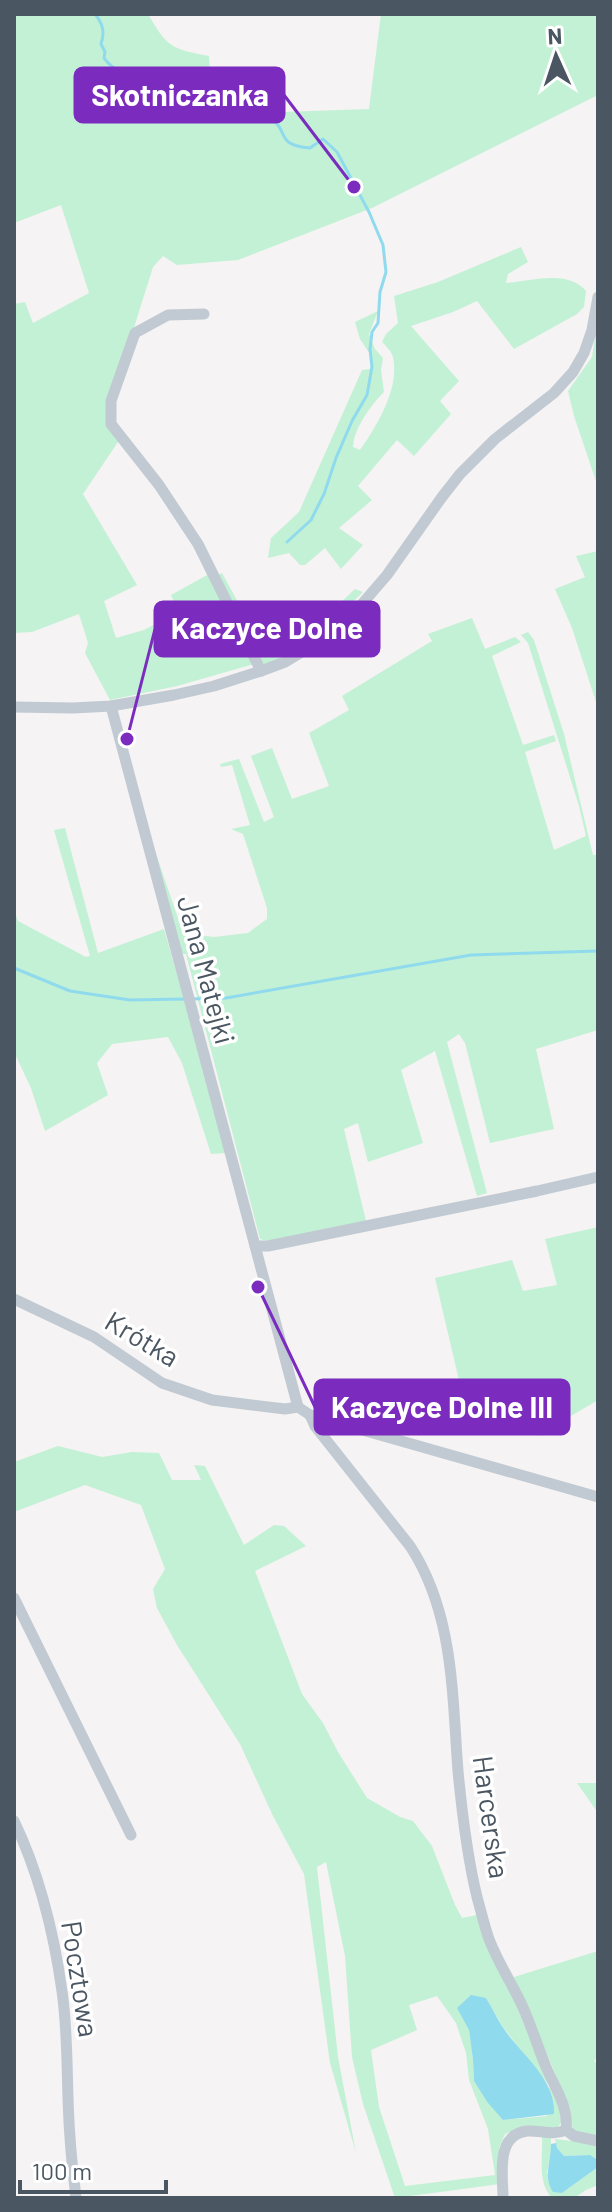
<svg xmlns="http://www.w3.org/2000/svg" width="612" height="2212" viewBox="0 0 612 2212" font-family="Barlow,sans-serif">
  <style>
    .green { fill: #c3f1d5; fill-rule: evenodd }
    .water { fill: #90daee }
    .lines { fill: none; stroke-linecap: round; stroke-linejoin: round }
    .stream { stroke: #90daee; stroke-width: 3 }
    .minor { stroke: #c1cad2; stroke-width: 11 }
    .labels { text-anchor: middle; stroke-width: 7; stroke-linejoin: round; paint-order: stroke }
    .street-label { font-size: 28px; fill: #4a5661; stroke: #fff }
    .leader { fill: none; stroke: #7b2cbf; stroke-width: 3 }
    .callout-dot { fill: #7b2cbf; stroke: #fff; stroke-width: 3 }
    .callout { fill: #7b2cbf; stroke: #7b2cbf; stroke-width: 3 }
    .callout-label { font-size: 30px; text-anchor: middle; font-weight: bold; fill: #fff }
  </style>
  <rect width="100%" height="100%" fill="#f5f3f3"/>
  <g class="green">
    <path d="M14,14h134c19,33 23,35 61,42l2,35 21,13 51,8 86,-3 12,-95h217v81l-226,113 -134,52 -61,5 -14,-9 -10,11 -42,134 7,41 -35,52 54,91 -33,16 12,37 28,-8 34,-18 -7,-17 38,-21 45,90 -77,22 -67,14 -25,-47 3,-10 -9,-29 -47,18 -18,1v-329l11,-2 8,21 56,-30 -28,-88 -47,18z"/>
    <path d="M521,247l7,15 -20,12 -2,9c25,-2 62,-14 80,8l-2,16 -7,7 -63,35 -37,-48 -24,11 -42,14 48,55 -19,20 11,13 -37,42 -17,-16 -39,46 14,14 -33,28 24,17 -22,24 -16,-21 -20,17h-5l-11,-12 -21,5 3,-20 28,-26 63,-142 8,-1 2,-12 -12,-18 -5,-17 23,-11 -9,23 6,15 8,9 -2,12 3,22c-13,13 -30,36 -31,55l7,3c17,-24 40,-62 33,-93 -1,-5 -7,-11 -11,-15l4,-8 12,-11 -4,-27 44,-14z"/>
    <path d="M598,316v171l-24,-71 -6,-25 24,-34z"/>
    <path d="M598,551v157l-26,-80 -17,-39 30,-12 -9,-21z"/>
    <path d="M222,573l44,81c36,-13 62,-40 89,-65l8,3c-30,29 -58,57 -97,73l-5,-3 -43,-87z"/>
    <path d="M472,618l13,31 30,-12 6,5 -29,14 31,89 31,-10 2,6 -31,11 29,98 32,-14 -7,-30 -51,-163 -7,-8 7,-3 6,8 30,94 29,121h5v175l-62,19 18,80 -64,14 -25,-100 -6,-9 -12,8 40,151 -10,3 -42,-145 -34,19 22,73 -55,19 -10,-39 -14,6 22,92 -99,20 -7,-2 -74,-285h-4l-28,-106 29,85 31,4 34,-4 19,-14v-11l-24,-74 -12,-5 19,-4 -18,-60 -11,2 -1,-3 19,-5 25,63 10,-5 -23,-61 21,-8 20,51 37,-13 -20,-53 40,-23 -7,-14 90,-55 -4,-7z"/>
    <path d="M65,828l33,125 66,-24 33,115 28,109 -14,1 -29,-91 -14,-26 -56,7 -15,19 11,32 -63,36 -14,-43 -17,-36v-142l4,11 68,36 4,-1 -36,-126z"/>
    <path d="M598,1227v173l-61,36 -11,-46 -60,20 -31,-132 77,-18 11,31 34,-6 -12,-46z"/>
    <path d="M58,1446l44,11 30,-5 27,1 13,27h29l-7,-15 11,1 39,79 30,-20 10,1 22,20 -51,25 47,123 21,29 15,29 29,46 33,19 13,4 19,25 23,59 7,13 15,-3c24,54 47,107 68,162 7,19 16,24 16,46l-6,7 -30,-4 -20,8 -6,14 1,36 -105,14 -32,-94 -11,-47 -7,-101 -19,-94 -9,5 21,190 18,96 -26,-90 -26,-189 -31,-58 -33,-72 -63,-99 -20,-37 -4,-19 12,-20 -24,-64 -56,-20 -71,27v-50zM437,1996l19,27 10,30 3,27 19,49 7,46 -90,11 -26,-79 -8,-57 46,-20 -8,-25zM486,1998l17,29 46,59 -2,30 -44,4 -29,-39 -1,-21 -4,-30z"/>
    <path d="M577,1783h21v30z"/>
    <path d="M598,1951v107l-4,2 4,7v70l-25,-5 -3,-24 -56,-131z"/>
    <path d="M542,2137h9v13l-4,23 15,20 36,-26 -8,-12 -26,1 -7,-8 -2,-9 43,5v41l-12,5 -12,8h-22c-15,-16 -9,-41 -10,-61z"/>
  </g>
  <g class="water">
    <path d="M471,1995l15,3c6,9 10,19 16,28 18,28 54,52 52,88l-51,6 -15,-17 -14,-22 -1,-21 -4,-30 -12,-22z"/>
    <path d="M556,2143l1,5 7,8 26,-1 6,4 2,8 -36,26 -9,-1c-10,-16 -2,-30 -2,-48z"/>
  </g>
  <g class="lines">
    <g class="stream">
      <path d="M95,14c8,10 10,18 6,30l4,8 -1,6c13,17 19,12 36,15 4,1 8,4 12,6l-1,4 -5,4v10l5,4 24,-9 7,15c9,1 9,5 16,8 7,4 17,5 24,5 15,-1 28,-13 42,-6 29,14 7,31 46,34l13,-9 14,13 32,60 14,33 3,27 -6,20 -2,31 -6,9 -2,17 2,18 -5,28 -15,26 -16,37 -12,36 -13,26 -24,22"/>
      <path d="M14,968l56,23 60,9 55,-1"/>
      <path d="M193,999l33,-1 245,-43 127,-4"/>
    </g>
    <g class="minor">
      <path d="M204,314l-36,1 -33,18 -24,68v23l48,61 39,59 63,127"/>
      <path d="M111,706l187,701 12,8 288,82"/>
      <path d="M14,707l59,1 38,-2 63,-11 40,-9 47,-15 24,-9 25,-15 46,-36 31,-36 55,-78 18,-23 35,-35 59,-46 19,-21 11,-19 8,-23 6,-33"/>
      <path d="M255,1246h13l269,-55 61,-14"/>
      <path d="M14,1299l80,38 68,46 50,17 73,9 13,-2"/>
      <path d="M310,1415l5,11 95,120c44,67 42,148 48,225 4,42 9,85 19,126 4,14 7,28 12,42 8,21 20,40 30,60 11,22 18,46 27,68 9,21 23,40 20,63 -13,6 -26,0 -39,1 -32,4 -24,44 -24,67"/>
      <path d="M14,1598l117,237"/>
      <path d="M14,1821c25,52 40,113 48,170 7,48 4,98 8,146 1,20 4,41 6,61"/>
      <path d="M566,2130l8,6 24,5"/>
    </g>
  </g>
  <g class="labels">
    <g class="street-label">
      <text transform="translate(206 970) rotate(75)" y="10">Jana Matejki</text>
      <text transform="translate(142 1339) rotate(31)" y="10">Krótka</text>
      <text transform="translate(491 1817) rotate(82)" y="10">Harcerska</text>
      <text transform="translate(80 1979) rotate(81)" y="10">Pocztowa</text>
    </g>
  </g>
  <path class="leader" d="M354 187L284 95M127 739L155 629M258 1287L315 1407"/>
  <g class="callout-dot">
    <circle cx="354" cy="187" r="8"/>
    <circle cx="127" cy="739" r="8"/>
    <circle cx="258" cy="1287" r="8"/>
  </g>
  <g class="callout">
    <rect x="75" y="68" width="209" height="54" rx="8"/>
    <rect x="155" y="602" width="224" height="54" rx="8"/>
    <rect x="315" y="1380" width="254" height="54" rx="8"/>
  </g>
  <g class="callout-label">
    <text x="180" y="106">Skotniczanka</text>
    <text x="267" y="639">Kaczyce Dolne</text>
    <text x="442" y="1418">Kaczyce Dolne III</text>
  </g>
  <rect width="612" height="2212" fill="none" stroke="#4a5661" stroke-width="32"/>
  <g transform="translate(556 56) rotate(357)" stroke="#ffffff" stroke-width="6" paint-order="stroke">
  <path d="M0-6L14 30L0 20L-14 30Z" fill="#4a5661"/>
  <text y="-12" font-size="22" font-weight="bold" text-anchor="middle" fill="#4a5661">N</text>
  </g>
  <path d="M20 2180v12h146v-12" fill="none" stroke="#4a5661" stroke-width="4"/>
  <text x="32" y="2180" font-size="24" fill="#4a5661" stroke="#ffffff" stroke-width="6" paint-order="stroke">100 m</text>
</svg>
